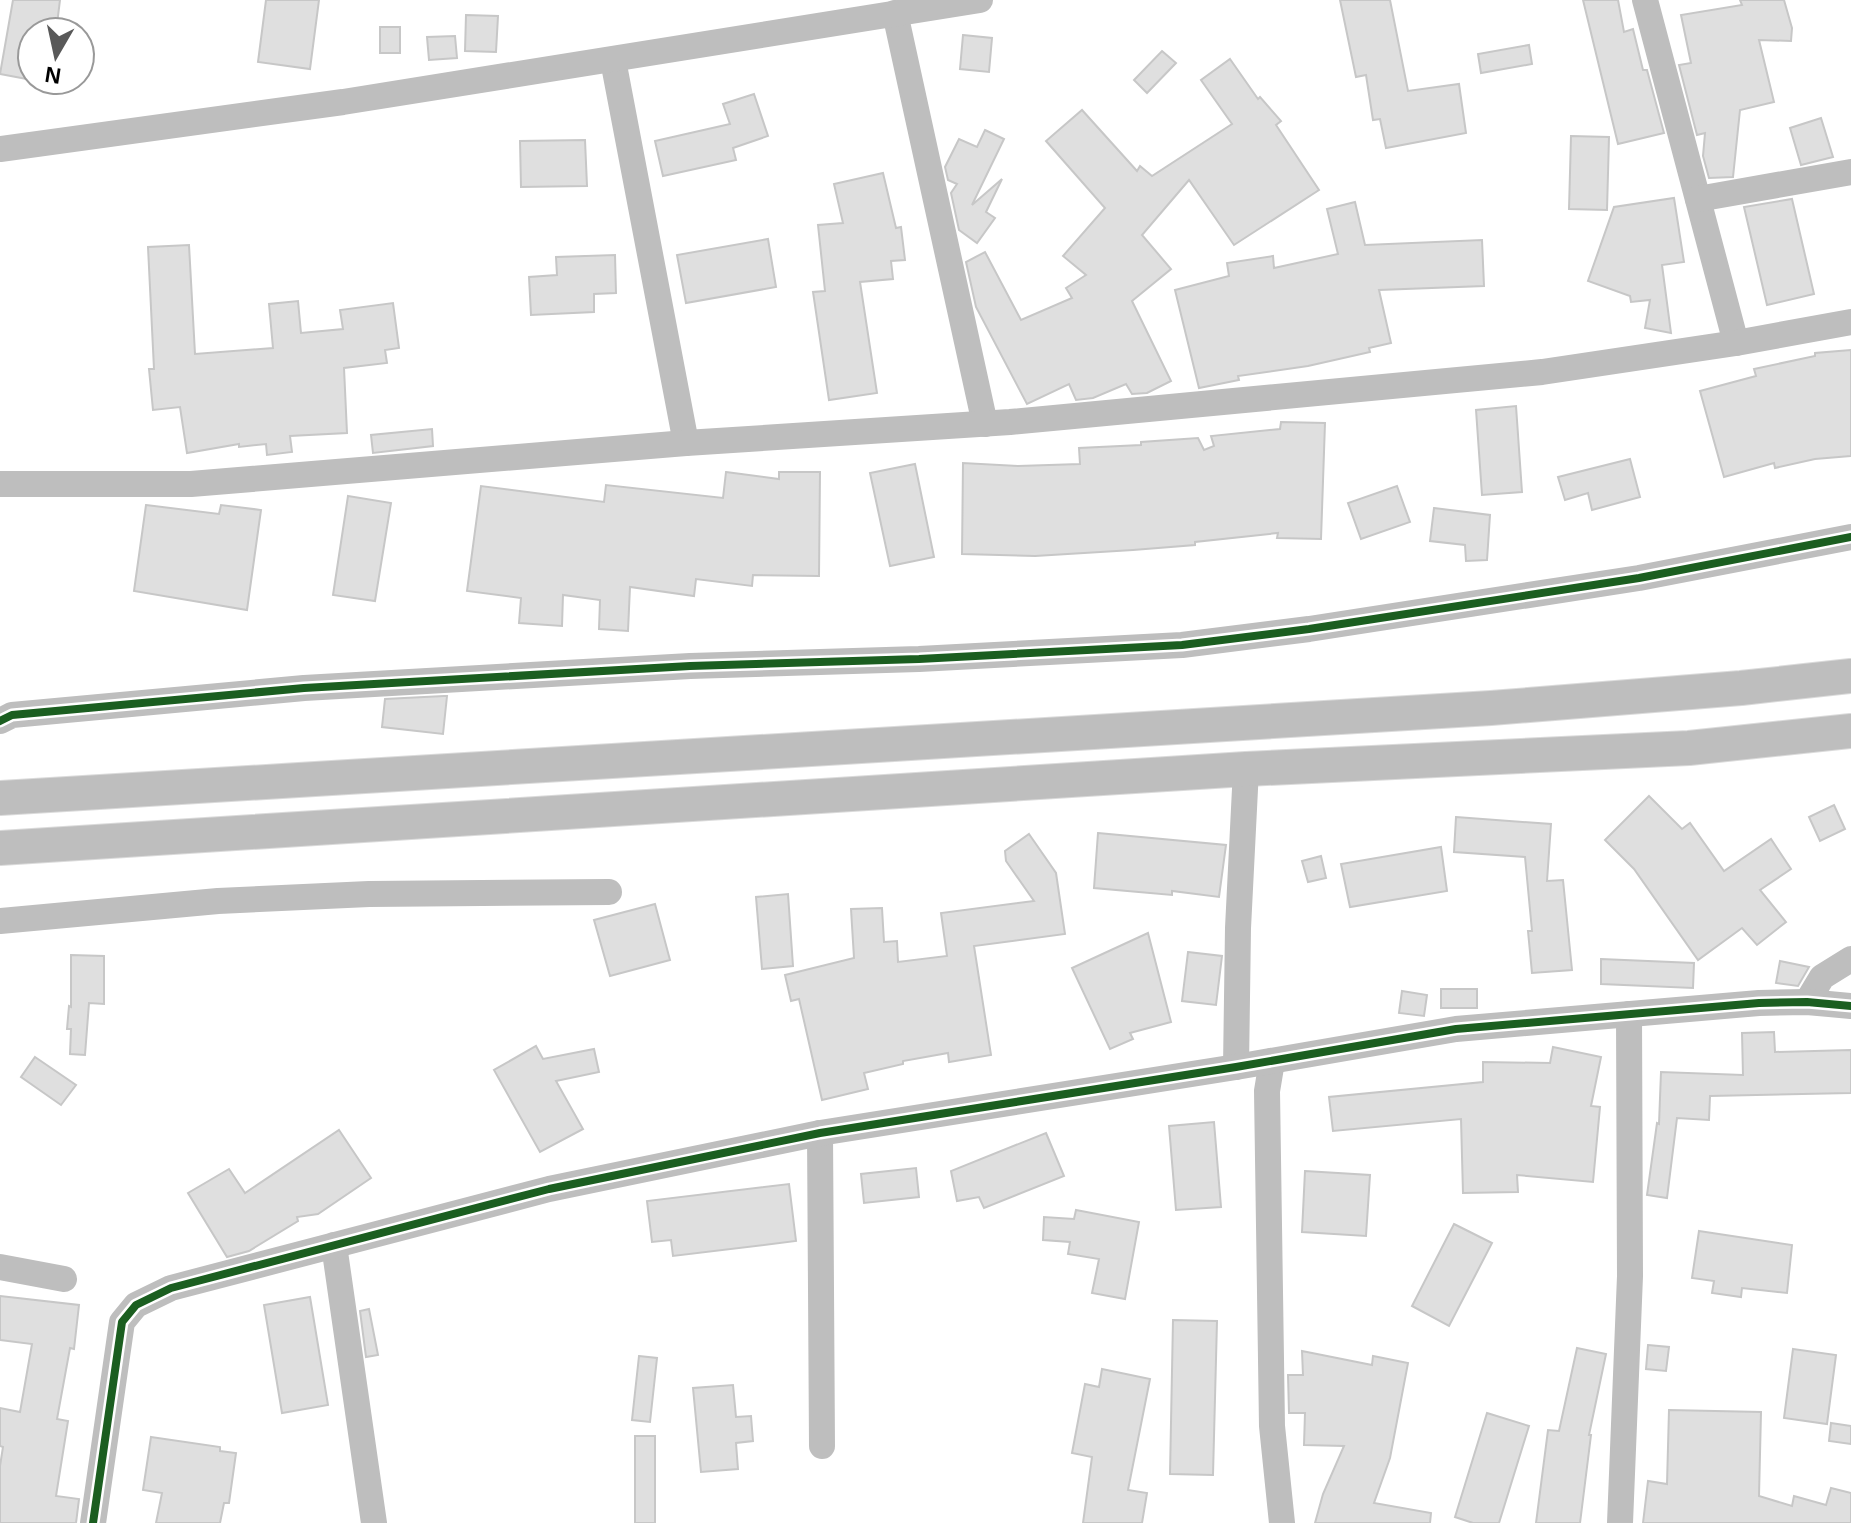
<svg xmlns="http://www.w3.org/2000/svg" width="1851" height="1523" viewBox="0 0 1851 1523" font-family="Helvetica,sans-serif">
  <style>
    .building { fill: #dfdfdf; stroke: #c7c7c7; stroke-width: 2 }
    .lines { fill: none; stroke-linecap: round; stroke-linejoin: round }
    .major-casing { stroke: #dbdbdb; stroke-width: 36 }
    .minor { stroke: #bebebe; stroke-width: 26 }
    .major { stroke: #bebebe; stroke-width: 34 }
    .cycleway-casing { stroke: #fff; stroke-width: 13 }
    .cycleway { stroke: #1b5e20; stroke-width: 8 }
  </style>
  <rect width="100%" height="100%" fill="#fff"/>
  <g class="building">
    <path d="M13,0h47l-4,32h-24v48l-32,-6z"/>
    <path d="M266,0h53l-9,69 -52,-7z"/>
    <path d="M1340,0h50l18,91 51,-7 7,49 -80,15 -6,-29 -7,1 -7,-45 -10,2z"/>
    <path d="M1583,0h35l6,32 9,-3 10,41h4l17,63 -46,11z"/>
    <path d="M1740,0h44l8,28 -1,13 -32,-1 15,62 -34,8 -7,67 -24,1 -6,-22 2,-23 -8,2 -18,-70 12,-2 -10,-48 61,-10z"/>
    <path d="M466,15l32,1 -2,36 -31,-1z"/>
    <rect x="380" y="27" width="20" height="26"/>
    <path d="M963,35l29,3 -3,34 -29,-3z"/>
    <path d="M455,36l2,22 -28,2 -2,-23z"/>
    <path d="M1529,45l3,19 -51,9 -3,-19z"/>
    <path d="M1162,51l14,12 -29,30 -13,-13z"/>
    <path d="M1230,59l28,40 2,-2 21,24 -5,4 43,65 -85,55 -45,-65 -47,55 29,34 -39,32 39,80 -24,12 -15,1 -6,-10 -33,14 -17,2 -7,-16 -42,20 -51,-97 -10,-45 19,-10 36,68 51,-22 -6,-10 20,-13 -23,-19 42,-48 -59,-67 36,-31 55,61 3,-5 12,10 80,-52 -31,-44z"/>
    <path d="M754,94l14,42 -35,12 3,12 -73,16 -8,-35 75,-17 -7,-20z"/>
    <path d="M1821,118l12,39 -32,8 -11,-37z"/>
    <path d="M985,130l19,9 -32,66 30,-26 -16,33 9,6 -18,25 -18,-13 -8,-37 6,-9 -9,-4 -3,-13 14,-28 18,8z"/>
    <path d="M1571,136l38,1 -2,73 -38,-1z"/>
    <path d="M585,140l2,46 -66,1 -1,-46z"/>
    <path d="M883,173l13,55 5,-1 4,33 -14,1 2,18 -33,3 17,111 -48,7 -16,-108 12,-1 -7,-66 25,-2 -9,-39z"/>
    <path d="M1674,198l10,64 -22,3 9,68 -26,-5 5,-28 -19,2 -1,-6 -42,-15 26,-74z"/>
    <path d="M1792,199l22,95 -47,11 -23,-98z"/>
    <path d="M1355,202l10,43 117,-5 2,46 -105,4 12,53 -22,5 1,4 -62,14 -70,10 1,4 -40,8 -24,-98 54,-14 -2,-13 46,-7 1,12 64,-14 -11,-45z"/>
    <path d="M768,239l8,48 -90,16 -9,-48z"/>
    <path d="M189,245l6,109 78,-6 -4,-44 29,-3 3,32 42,-4 -3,-19 53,-7 6,45 -14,2 2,13 -43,5 3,65 -57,3 2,16 -25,3 -1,-11 -27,3v-3l-52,9 -7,-46 -27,3 -4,-41h5l-6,-122z"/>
    <path d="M615,255l1,38 -22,1v18l-63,3 -2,-38 28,-2 -1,-18z"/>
    <path d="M1851,350v106l-36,3 -40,9 -1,-5 -50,14 -24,-86 56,-15 -2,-7 61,-13v-3z"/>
    <path d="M1516,406l6,86 -40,3 -6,-85z"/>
    <path d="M1281,422l44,1 -4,116 -44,-1 1,-5 -83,9v3l-62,5 -98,6 -73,-2 1,-91 55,3 62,-2 -1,-16 62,-3v-3l57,-4 6,12 10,-4 -3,-10 69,-7z"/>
    <path d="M432,429l1,17 -60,7 -2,-18z"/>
    <path d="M1630,459l10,38 -48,13 -4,-17 -23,7 -7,-23z"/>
    <path d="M915,464l19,93 -44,9 -20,-93z"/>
    <path d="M726,472l53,7v-7h41l-1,104 -66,-1 -1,11 -56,-7 -2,17 -64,-9 -2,44 -29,-2 1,-29 -37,-5 -1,31 -43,-3 2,-25 -54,-7 14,-105 123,16 2,-17 117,13z"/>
    <path d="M1397,486l13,36 -49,17 -13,-36z"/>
    <path d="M348,496l43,7 -16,98 -42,-6z"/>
    <path d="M146,505l73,9 2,-9 40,5 -14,100 -113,-19z"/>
    <path d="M1434,508l56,7 -3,45 -21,1 -1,-16 -35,-4z"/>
    <path d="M444,696h3l-4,38 -61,-7 3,-28z"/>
    <path d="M1649,796l33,33 8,-6 34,48 47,-32 20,30 -31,21 26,32 -29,23 -15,-17 -44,32 -64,-91 -29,-29z"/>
    <path d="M1834,805l11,24 -25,12 -11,-24z"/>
    <path d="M1456,817l95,7 -4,57 16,-1 9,90 -40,3 -4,-42h4l-7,-74 -71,-5z"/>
    <path d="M1098,833l128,12 -7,52 -47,-6v4l-78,-7z"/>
    <path d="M1029,834l27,39 9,61 -91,12 17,109 -42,7 -1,-9 -45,8v3l-39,9 4,16 -46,11 -23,-101 -8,2 -6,-26 69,-17 -3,-49 31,-1 2,34 13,-1 1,21 49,-6 -6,-43 93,-12 -28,-40 -1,-10z"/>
    <path d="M1441,847l6,44 -97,16 -9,-43z"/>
    <path d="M1321,856l5,22 -18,4 -6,-21z"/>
    <path d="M788,894l5,72 -31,3 -6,-72z"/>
    <path d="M655,904l15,56 -60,16 -16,-56z"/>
    <path d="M1148,933l23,89 -41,11 3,6 -23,10 -38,-81z"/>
    <path d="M1188,952l34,4 -6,49 -34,-4z"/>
    <path d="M71,955l33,1v48l-15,-1 -4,52 -15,-1 1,-25h-4l2,-23 2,1z"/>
    <path d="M1601,959l93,4 -1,25 -92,-4z"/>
    <path d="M1780,961l29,6 -11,19 -22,-3z"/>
    <rect x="1441" y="989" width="36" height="19"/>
    <path d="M1402,991l25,4 -3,21 -25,-3z"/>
    <path d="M1774,1032l1,20 76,-2v43l-141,3 -1,24 -32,-2 -10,80 -20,-3 10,-72 2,1 2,-52 82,3 -1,-42z"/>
    <path d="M536,1046l7,13 51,-10 5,23 -43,9 27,48 -43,23 -46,-82z"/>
    <path d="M1553,1047l48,10 -10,49 9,1 -7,75 -76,-7 1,17 -55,1 -2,-74 -128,12 -4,-34 154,-15v-20l67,1z"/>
    <path d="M35,1057l41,28 -15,20 -40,-28z"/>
    <path d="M1214,1122l7,85 -45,3 -7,-84z"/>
    <path d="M339,1130l32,48 -53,36 -21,3 1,4 -49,30 -22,6 -39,-64 41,-24 16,24z"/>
    <path d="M1046,1133l18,43 -80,32 -5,-11 -22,4 -6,-30z"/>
    <path d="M916,1168l3,29 -55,6 -3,-29z"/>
    <path d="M1305,1171l65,4 -4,61 -64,-4z"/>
    <path d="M789,1184l7,57 -123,15 -2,-16 -19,2 -5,-41z"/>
    <path d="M1076,1210l63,12 -14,77 -33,-6 7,-34 -31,-5 2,-12 -27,-2 1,-23 30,2z"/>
    <path d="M1454,1224l38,19 -43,83 -37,-20z"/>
    <path d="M1699,1231l93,14 -5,48 -45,-5 -1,9 -29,-4 2,-12 -22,-3z"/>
    <path d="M0,1296l79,9 -5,44 -4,-1 -13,71 11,2 -12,75 23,3 -3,24h-76v-57l3,-19 -3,-1v-38l20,4 12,-68 -32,-4z"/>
    <path d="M310,1297l18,108 -46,8 -18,-108z"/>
    <path d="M369,1309l9,46 -12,2 -6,-46z"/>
    <path d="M1173,1320l44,1 -4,154 -43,-1z"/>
    <path d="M1648,1345l21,2 -3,24 -20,-2z"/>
    <path d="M1577,1348l29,6 -17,81h2l-11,88h-44l12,-93 11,1z"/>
    <path d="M1793,1349l43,6 -9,69 -43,-6z"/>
    <path d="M1302,1351l70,14 1,-9 35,7 -18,95 -16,45 57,10 -1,10h-115l8,-29 21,-48 -40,-1 1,-32h-16l-1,-38h15z"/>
    <path d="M639,1356l18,2 -7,64 -18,-2z"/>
    <path d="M1102,1369l48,10 -22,111 19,3 -5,30h-59l9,-66 -20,-4 13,-69 14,3z"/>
    <path d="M733,1385l3,32 15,-1 2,25 -17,2 2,26 -37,3 -8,-84z"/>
    <path d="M1669,1410l92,2 -2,84 33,10 2,-10 32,9 5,-17 20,5v30h-208l5,-42 19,3z"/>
    <path d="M1487,1413l42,13 -30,97h-26l-18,-6z"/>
    <path d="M1831,1423l20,3v18l-22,-3z"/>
    <rect x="635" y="1436" width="20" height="87"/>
    <path d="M151,1437l69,10v4l16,2 -7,50h-5l-4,20h-64l6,-30 -19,-3z"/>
  </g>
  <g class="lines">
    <defs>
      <g id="major">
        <path d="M0,798l1491,-90 250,-20 110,-12"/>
        <path d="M0,848l1246,-79 443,-21 162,-17"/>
      </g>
    </defs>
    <use href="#major" class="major-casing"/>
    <g class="minor">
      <path d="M1645,0l91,343"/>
      <path d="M895,13l90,411"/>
      <path d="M613,60l73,383"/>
      <path d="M0,149l343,-47 637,-102"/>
      <path d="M1698,199l153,-27"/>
      <path d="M0,484h191l495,-41 324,-21 532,-50 194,-29 115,-21"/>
      <path d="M0,721l12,-6 292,-27 386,-22 229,-7 263,-14 127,-16 330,-51 212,-41"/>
      <path d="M0,921l218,-20 151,-7 240,-2"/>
      <path d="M1807,1002l15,-25 29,-18"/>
      <path d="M1272,1061l-5,30 5,335 10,97"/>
      <path d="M1236,1067l2,-139 8,-159"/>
      <path d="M820,1133l2,313"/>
      <path d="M334,1245l40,278"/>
      <path d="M0,1267l64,12"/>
      <path d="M93,1523l29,-201 14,-17 35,-17 378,-99 271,-56 416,-66 220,-38 303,-26 48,-1 44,4"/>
      <path d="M1620,1523l10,-247 -1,-262"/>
    </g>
    <use href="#major" class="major"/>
    <defs>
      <g id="cycleway">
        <path d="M0,721l12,-6 292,-27 386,-22 229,-7 263,-14 127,-16 330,-51 212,-41"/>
        <path d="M93,1523l29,-201 14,-17 35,-17 378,-99 271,-56 416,-66 220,-38 303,-26 48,-1 44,4"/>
      </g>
    </defs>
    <use href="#cycleway" class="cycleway-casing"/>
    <use href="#cycleway" class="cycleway"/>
  </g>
  <g transform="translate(56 56) rotate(189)"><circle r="38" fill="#ffffff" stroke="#999999" stroke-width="2"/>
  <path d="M0-6L14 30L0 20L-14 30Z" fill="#595959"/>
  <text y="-12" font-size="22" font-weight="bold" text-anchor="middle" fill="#000000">N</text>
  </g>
</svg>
